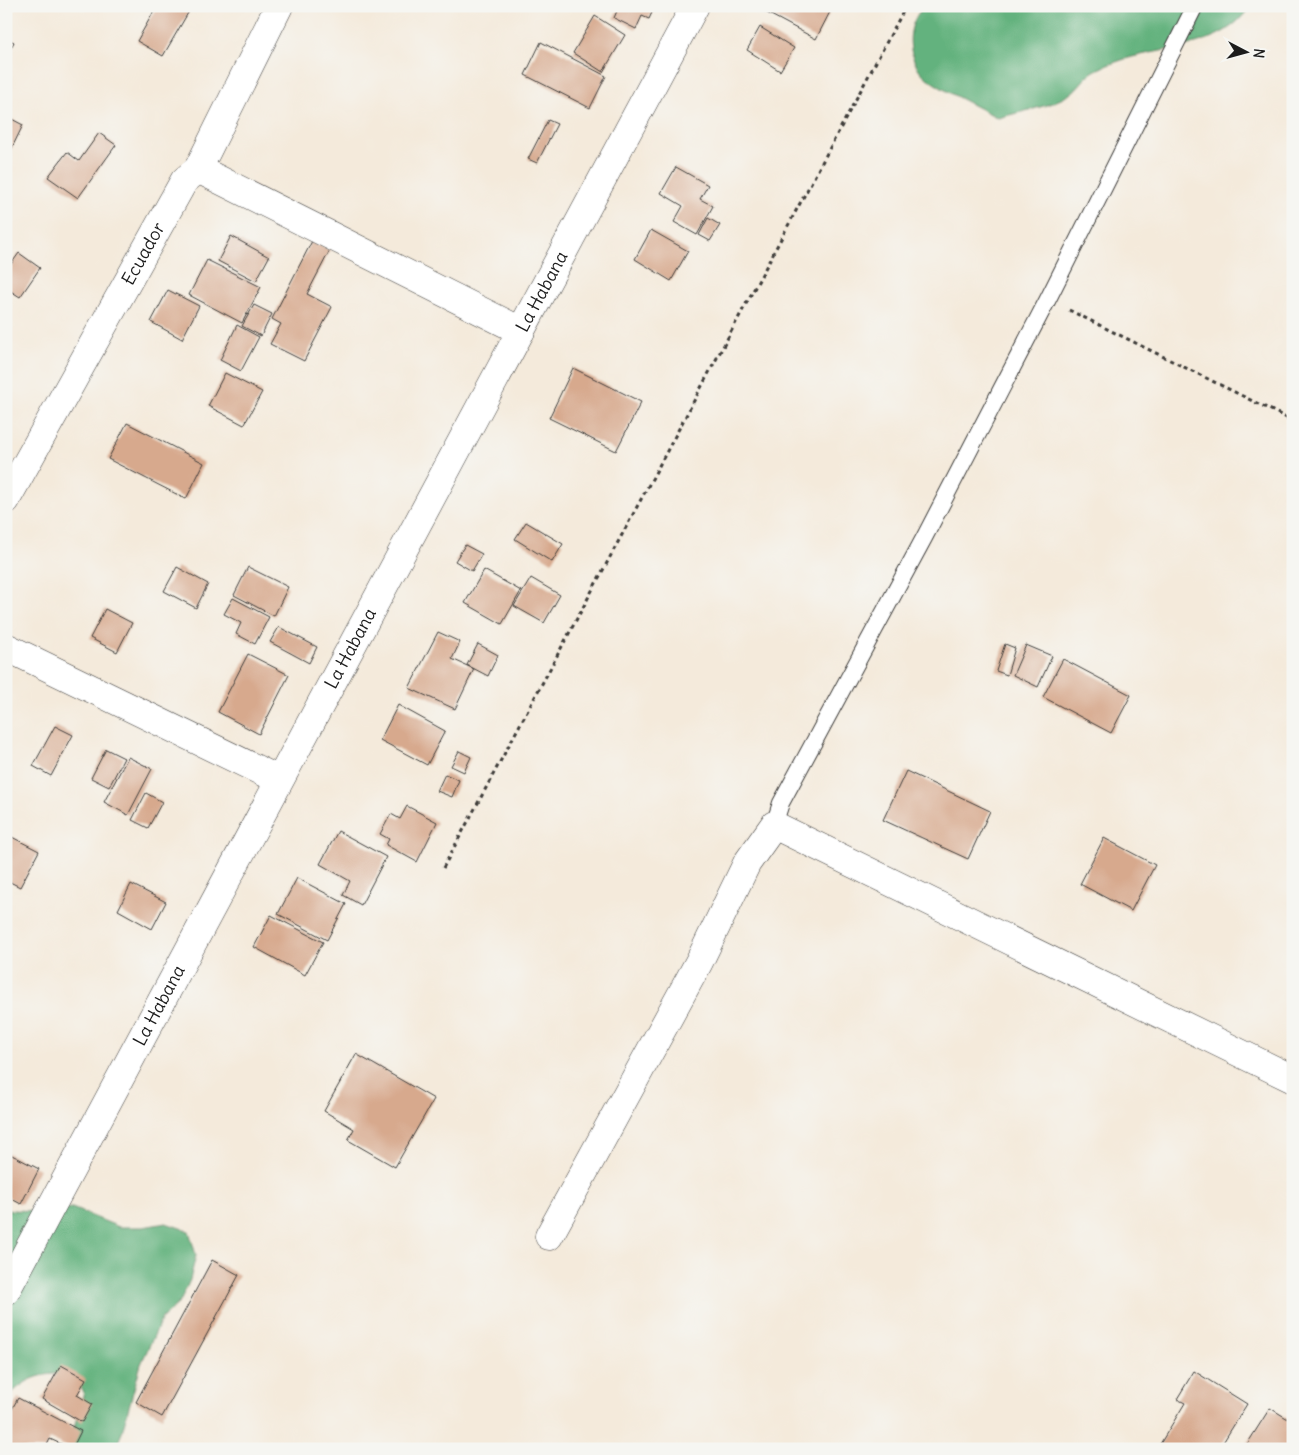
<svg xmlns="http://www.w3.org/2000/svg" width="1299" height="1455" viewBox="0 0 1299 1455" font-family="Delius,sans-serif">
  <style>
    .forest { fill: #63b27e; stroke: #40674d }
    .building { fill: #d7a98d }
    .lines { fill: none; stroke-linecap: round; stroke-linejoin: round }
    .service-casing { stroke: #3c3b39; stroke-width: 18 }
    .minor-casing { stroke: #3c3b39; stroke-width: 29 }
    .path { stroke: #3c3b39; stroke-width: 3; stroke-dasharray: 4 4; stroke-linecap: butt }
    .service { stroke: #fff; stroke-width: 16 }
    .minor { stroke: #fff; stroke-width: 28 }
    .labels { text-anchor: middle; stroke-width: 5; stroke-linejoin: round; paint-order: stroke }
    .street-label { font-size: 18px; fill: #1c1c1c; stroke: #f6f6f2 }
  </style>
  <rect width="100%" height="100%" fill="#f6f6f2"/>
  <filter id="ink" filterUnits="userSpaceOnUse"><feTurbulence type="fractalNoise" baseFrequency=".02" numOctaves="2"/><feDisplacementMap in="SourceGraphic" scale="10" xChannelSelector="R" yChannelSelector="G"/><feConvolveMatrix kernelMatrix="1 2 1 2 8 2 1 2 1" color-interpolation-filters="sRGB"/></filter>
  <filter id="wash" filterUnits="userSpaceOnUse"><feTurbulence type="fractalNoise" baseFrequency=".0096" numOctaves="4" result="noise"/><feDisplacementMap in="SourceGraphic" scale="20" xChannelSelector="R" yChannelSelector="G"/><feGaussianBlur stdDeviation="1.12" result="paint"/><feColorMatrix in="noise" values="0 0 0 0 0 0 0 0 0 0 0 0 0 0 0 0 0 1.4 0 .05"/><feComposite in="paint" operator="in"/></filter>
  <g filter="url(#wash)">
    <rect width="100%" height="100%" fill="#f4eadb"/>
    <g class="forest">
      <path d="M925,6h325c-27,45 -91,40 -134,56 -8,3 -21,7 -27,13 -7,6 -12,14 -19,19 -22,14 -48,17 -72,24 -20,-11 -55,-27 -71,-40 -21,-17 -23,-54 -2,-72z"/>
      <path d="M72,1208l47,19h24l23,-4 23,8 7,24 -6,25 -10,22 -18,16 -21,46 -20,71 -6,14h-47l16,-57 -15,-19c-30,1 -42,4 -63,26v-189l43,1z"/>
    </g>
    <g id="blocks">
      <g class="building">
        <path d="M157,6h35l-29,50 -26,-15z"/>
        <path d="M619,6h36l-6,13 -7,-3 -6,13 -22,-11z"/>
        <path d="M754,6h79l-17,33z"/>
        <path d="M595,16l30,19 -22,37 -30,-19z"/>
        <path d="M760,27l34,21 -14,23 -33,-21z"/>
        <path d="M6,38l8,4 -8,15z"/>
        <path d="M541,42l65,34 -16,32 -65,-33z"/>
        <path d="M6,116l17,9 -17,35z"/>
        <path d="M548,120l9,4 -20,39 -9,-4z"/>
        <path d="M99,133l17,12 -38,53 -30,-21 19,-25 12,9z"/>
        <path d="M676,167l32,18 -8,14 13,7 -16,29 -23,-13 9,-16 -22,-13z"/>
        <path d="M708,218l12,7 -10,16 -11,-6z"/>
        <path d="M651,230l37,21 -17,30 -36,-22z"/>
        <path d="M231,236l38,21 -13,24 -38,-20z"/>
        <path d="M312,241l18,9 -23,44 25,13 -28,54 -34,-17 11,-20 -9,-5z"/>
        <path d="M19,253l21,15 -20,29 -14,-9v-17z"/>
        <path d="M207,260l54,27 -19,36 -53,-28z"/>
        <path d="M168,290l31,16 -17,33 -31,-17z"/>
        <path d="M254,305l18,9 -11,22 -19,-10z"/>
        <path d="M237,325l22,12 -18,34 -21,-11z"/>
        <path d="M573,368l68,34 -25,49 -67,-33z"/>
        <path d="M225,373l37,19 -18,33 -36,-19z"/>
        <path d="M127,423l77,40 -18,36 -78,-40z"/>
        <path d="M526,522l37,22 -11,18 -37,-23z"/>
        <path d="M465,545l17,9 -10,17 -17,-10z"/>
        <path d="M177,567l31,17 -12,24 -32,-17z"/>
        <path d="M248,567l40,20 -14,29 -40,-21z"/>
        <path d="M484,570l37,21 -19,33 -37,-21z"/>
        <path d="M531,578l29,17 -16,28 -30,-17z"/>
        <path d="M233,598l36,19 -14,27 -19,-10 5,-11 -17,-9z"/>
        <path d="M105,609l27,14 -15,29 -27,-14z"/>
        <path d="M279,627l38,20 -8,16 -39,-21z"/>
        <path d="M438,632l22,10 -8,17 22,10 -19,40 -46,-21z"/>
        <path d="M478,644l20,11 -10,21 -21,-11z"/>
        <path d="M1005,644l10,4 -8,27 -11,-4z"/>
        <path d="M1026,645l26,11 -14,31 -25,-12z"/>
        <path d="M248,654l41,21 -30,59 -41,-22z"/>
        <path d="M1063,659l68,36 -20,38 -68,-36z"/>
        <path d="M398,705l47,26 -18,34 -47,-25z"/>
        <path d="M55,726l18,9 -22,41 -18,-10z"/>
        <path d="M106,749l18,9 -15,29 -18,-9z"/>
        <path d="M459,751l12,6 -7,15 -13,-6z"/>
        <path d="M128,757l24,12 -24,46 -24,-13z"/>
        <path d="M906,771l84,40 -22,48 -85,-39z"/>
        <path d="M445,774l14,6 -7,17 -15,-6z"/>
        <path d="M146,793l16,9 -14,26 -16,-8z"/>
        <path d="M407,806l30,16 -20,40 -31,-17 3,-6 -9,-5 11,-20 9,5z"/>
        <path d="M338,831l48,26 -25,48 -18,-10 7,-14 -30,-17z"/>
        <path d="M6,834l33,17 -19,36 -14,-7z"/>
        <path d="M1104,838l51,27 -24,46 -51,-27z"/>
        <path d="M297,878l49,26 -19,36 -49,-26z"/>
        <path d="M131,884l35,18 -14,27 -34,-19z"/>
        <path d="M271,915l52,27 -18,33 -51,-28z"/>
        <path d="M356,1054l78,45 -39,68 -47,-27 6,-11 -30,-18z"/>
        <path d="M6,1152l33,17 -18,35 -15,-8z"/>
        <path d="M212,1260l27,15 -77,142 -26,-15z"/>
        <path d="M61,1365l25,14 -9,16 15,9 -10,18 -40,-23z"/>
        <path d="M1194,1371l53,33 -28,45h-62l28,-46 -8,-4z"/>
        <path d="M18,1398l63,33 -9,18 -22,-10 -5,10h-39v-29z"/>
        <path d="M1270,1408l23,14v27h-49z"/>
      </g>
    </g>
  </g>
  <g filter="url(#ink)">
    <use href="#blocks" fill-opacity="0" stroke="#3c3b39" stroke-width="1"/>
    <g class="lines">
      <defs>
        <path id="service" d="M774,825l7,-22 143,-265 124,-239 147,-293"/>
        <g id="minor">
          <path d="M198,169l323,162"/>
          <path id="s1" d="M6,500l178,-319 14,-12 81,-163"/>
          <path d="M6,647l273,133"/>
          <path d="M549,1236l150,-274 48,-99 27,-38 519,254"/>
          <path id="s2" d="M6,1291l689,-1285"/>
        </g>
      </defs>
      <use href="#service" class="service-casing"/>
      <use href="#minor" class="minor-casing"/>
      <g class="path">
        <path d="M1069,310l224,111"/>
        <path d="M443,868l463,-862"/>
      </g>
      <use href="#service" class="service"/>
      <use href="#minor" class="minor"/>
    </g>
  </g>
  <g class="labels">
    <g class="street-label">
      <text dy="6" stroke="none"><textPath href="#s1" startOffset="282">Ecuador</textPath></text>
      <text dy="6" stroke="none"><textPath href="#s2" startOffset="1134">La Habana</textPath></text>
      <text dy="6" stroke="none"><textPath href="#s2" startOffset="729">La Habana</textPath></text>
      <text dy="6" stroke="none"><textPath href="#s2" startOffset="324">La Habana</textPath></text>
    </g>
  </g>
  <rect width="1299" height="1455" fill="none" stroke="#f6f6f2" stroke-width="25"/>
  <g transform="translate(1246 52) rotate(96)" stroke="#f6f6f2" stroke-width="4" paint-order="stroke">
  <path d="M0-4L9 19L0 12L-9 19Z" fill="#1c1c1c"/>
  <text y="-8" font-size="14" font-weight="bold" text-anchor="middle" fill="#1c1c1c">N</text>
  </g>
</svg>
